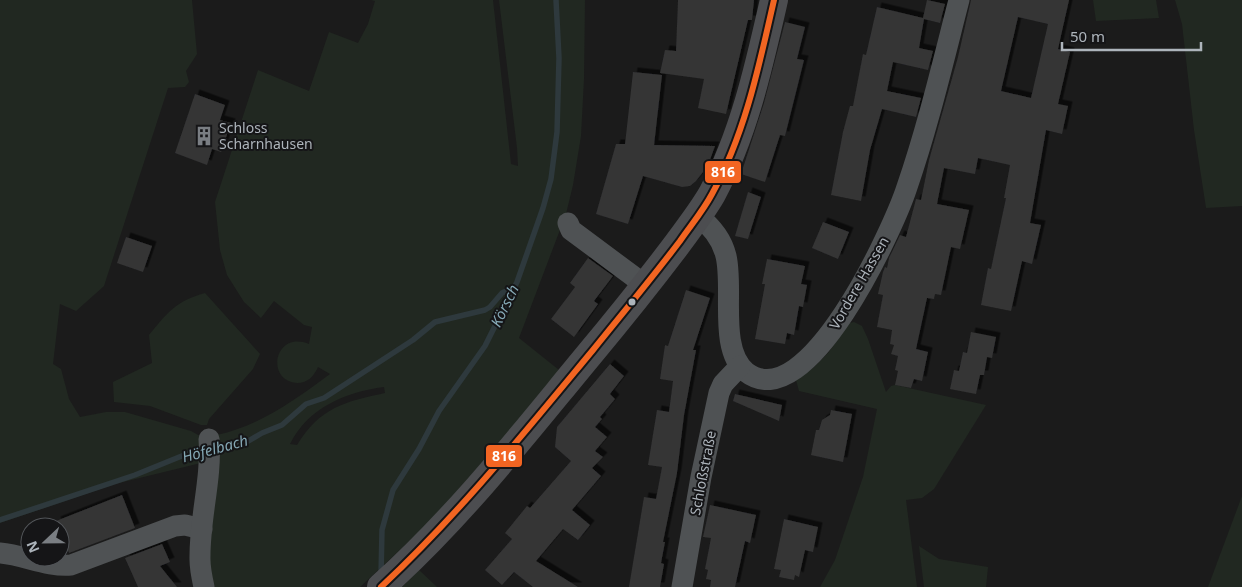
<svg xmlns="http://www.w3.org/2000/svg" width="1242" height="587" viewBox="0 0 1242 587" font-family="'Noto Sans',sans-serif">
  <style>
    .green { fill: #212821; fill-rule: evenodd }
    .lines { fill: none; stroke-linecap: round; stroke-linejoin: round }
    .stream { stroke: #2e393d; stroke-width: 5.5 }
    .building { fill: #343435; fill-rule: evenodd; filter: url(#shadow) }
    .minor { stroke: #4f5254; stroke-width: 21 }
    .major { stroke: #4c4d50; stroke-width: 28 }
    .bus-1-casing { stroke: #151517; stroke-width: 10 }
    .bus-1 { stroke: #f26522; stroke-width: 6 }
    .bus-dot { fill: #adb4bb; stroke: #151517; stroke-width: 2 }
    .labels { text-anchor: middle; stroke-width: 4; stroke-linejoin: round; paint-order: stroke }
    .poi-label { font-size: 14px; fill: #adb4bb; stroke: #151517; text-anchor: start }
    .street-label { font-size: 14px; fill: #adb4bb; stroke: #151517 }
    .water-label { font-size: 15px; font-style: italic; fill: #85a8b5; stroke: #151517 }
    .line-badge { stroke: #151517; stroke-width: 2 }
    .badge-label { font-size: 14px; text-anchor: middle; font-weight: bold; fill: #fff }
  </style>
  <defs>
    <filter id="shadow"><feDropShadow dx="4.5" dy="-4.5" stdDeviation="0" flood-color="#0009"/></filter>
  </defs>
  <rect width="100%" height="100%" fill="#1b1b1b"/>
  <g class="green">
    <path d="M0,0h192l5,54 -11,17 3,11 -4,5 -17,1 -64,198 -28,25 -16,-7 -7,60 8,5 8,30 11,18 26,-5h19l66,19 9,5 5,26 -90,22 -115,39z"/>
    <path d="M371,0h122l18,164 7,2 -1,-18 -18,-148h86l-1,79 -3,57 -8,49 -7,29 -47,124 40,32 -51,63 -80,91 -68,63h-151l-4,-22 12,-130c42,-9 78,-35 113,-61l-12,-7c-4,9 -10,16 -21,16 -32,-2 -23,-53 12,-39l3,-17 -8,-2 -30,-24 -13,17 -17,-16 -17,-27 -7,-25 -5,-48 43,-132 51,21 20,-59 29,11 10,-19 7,-23zM384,387l1,6c-42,9 -65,15 -88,52l-7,-1c18,-36 55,-52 94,-57z"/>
    <path d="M1093,0h63l3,18 -63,3z"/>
    <path d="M1175,0h67v206l-36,2 -12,-78 -12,-106z"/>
    <path d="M205,293l55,61 -7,15 -44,50 -2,6h-6l-51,-19 -36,-4 -1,-20 39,-19 -3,-28c18,-22 27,-34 56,-42z"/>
    <path d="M854,322l8,4 6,13 18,53 5,-6 4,-1 91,20 -52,84 -12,9 -16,2 11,87h-97l15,-27 28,-83 14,-68 -78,-18 -3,-11 17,-12 15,-15 22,-30z"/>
    <path d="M1242,496v91h-34z"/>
    <path d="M919,546l20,13 49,8 -2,20h-62z"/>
    <path d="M419,570l18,17h-36l2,-1z"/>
  </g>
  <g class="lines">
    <g class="stream">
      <path d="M0,520l135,-45 59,-24 51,-8 17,-10 20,-8 24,-21 18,-6 89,-58 22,-18 50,-12 5,-3 12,-14 13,-6"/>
      <path d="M381,575l1,-45 11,-40 26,-41 20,-38 46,-65 32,-64 26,-74 8,-29 6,-47 2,-74 -3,-58"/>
    </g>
  </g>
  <g class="building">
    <path d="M678,0h76l-2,20h-4l-22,94 -28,-6 6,-29 -44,-6 5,-23 11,1z"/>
    <path d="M927,0l18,4 -5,19 -16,-4 -5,29 14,3 -5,19 -35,-8 -6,29 34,7 -5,19 -34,-8 -12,41 -9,51 -30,-6 12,-63 7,-26h3l10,-52 3,1 11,-48 46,11z"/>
    <path d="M971,0h98l-11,49 12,3 -12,52 10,2 -6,28 -16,-4 -16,93 11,2 -9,39 -10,-3 -11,50 -30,-6 7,-37 3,1 15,-71h-2l6,-33 -32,-7 -3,16 -31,-6 -7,36 32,6 -9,39 -9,-2 -10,48 -6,-1 -1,5 -7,-1 -11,51 12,3 -6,29 -8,-2 -3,9 -16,-3 3,-14 -3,-1 3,-14 -7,-2 3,-9 -4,-1 2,-14 -15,-3 6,-32 -5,-1 5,-22 2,-5 2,1 2,-10 11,-23 6,2 10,-38 5,1 8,-40 29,-103zM1018,17l30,7 -17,74 -30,-7z"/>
    <path d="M785,22l20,5 -8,32 7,1 -19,76 -5,-1 -15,47 -24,-8 23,-71z"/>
    <path d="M633,72l29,3 -8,70 61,1 -8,22h-1l-10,13 -6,5 -8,1 -39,-11 -15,48 -32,-10 20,-70h9z"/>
    <path d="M195,94l30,11 -5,15 11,3 -10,29 -9,-3 -5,16 -32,-12z"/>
    <path d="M748,192l13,5 -13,42 -13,-3z"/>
    <path d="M823,222l26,10 -11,27 -26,-11z"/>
    <path d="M126,237l26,9 -9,26 -26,-9z"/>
    <path d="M588,258l25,18 -19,25 4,3 -24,33 -23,-18 24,-32 -5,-4z"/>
    <path d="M767,259l38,7 -4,18 6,1 -4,22 -4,-1 -5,29 -7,-2 -2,11 -30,-5 10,-55h-3z"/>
    <path d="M686,290l24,8 -17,52h3l-12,65 -7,58 -14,69h2l-4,21 3,1 -4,23h-31l15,-90 12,2 6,-32 -14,-2 9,-55 12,2 4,-31 -13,-2 5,-34 3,1z"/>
    <path d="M971,332l25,5 -4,21 -5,-1 -3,18h-4l-4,19 -26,-5 4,-19 5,1 4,-19 4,1z"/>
    <path d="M610,364l14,12 -14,18 5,5 -15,18 2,2 -7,8 12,10 -12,14 8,6 -11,11 9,8 -29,34 18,15 -12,15 -15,-11 -27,32 42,26h-45l-19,-15 -12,13 -17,-15 27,-31 -7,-6 22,-27 3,2 41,-47 -16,-14 2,-20z"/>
    <path d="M735,394l47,11 -3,16 -46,-20z"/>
    <path d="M831,410l21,4 -9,48 -32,-7 5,-25h3l3,-10 8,-5z"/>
    <path d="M122,495l13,33 -66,25 -13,-32z"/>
    <path d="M710,505l46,10 -6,28 -5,-2 -10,46h-25l1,-7 -5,-1 2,-9 -3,-1 6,-31 -8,-1z"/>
    <path d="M784,519l34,8 -5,25 -8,-2 -6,27 -4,-2 -1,5 -15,-3 2,-7 -7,-1z"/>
    <path d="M162,544l8,18 -10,4 17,21h-39l-13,-29z"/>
  </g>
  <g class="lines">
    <g class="minor">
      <path d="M698,216c13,10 24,23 28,40 8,33 -8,93 20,116 61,48 148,-145 161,-185 21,-61 36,-125 52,-187"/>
      <path d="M568,223l3,7 74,55"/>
      <path d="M0,553c24,2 47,14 71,12l104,-39 10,-1 17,4"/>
      <path d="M204,587c-2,-9 -4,-18 -4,-27 -1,-41 12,-80 9,-121"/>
      <path d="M682,587l19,-110 18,-84 4,-9 17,-18"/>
    </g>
    <path class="major" d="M381,587c79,-71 140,-150 207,-231 30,-36 59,-72 87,-109 13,-18 26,-34 37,-53 32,-60 47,-128 62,-194"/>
    <defs>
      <path id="bus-1" d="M381,587c78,-73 144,-155 212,-237 29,-36 59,-72 87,-109 11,-16 23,-30 32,-47 33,-60 47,-128 62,-194"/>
    </defs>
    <use href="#bus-1" class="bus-1-casing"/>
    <use href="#bus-1" class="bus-1"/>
  </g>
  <defs>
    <symbol id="building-bare" viewBox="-9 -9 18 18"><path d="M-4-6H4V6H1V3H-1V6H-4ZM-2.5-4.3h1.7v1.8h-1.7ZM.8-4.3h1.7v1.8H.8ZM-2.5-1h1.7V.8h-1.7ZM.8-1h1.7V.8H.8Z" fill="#7a7e83" stroke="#151517" stroke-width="2.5" paint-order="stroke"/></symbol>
  </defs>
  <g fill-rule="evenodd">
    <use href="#building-bare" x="190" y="122" width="28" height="28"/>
  </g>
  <circle class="bus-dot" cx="632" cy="302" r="4.5"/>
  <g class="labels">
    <g class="poi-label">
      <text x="219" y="133">Schloss<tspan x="219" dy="16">Scharnhausen</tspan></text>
    </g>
    <g class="street-label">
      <text transform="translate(859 283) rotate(-60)" y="5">Vordere Hassen</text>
      <text transform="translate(703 473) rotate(-79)" y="5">Schloßstraße</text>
    </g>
    <g class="water-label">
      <text transform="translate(505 306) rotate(-64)" y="5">Körsch</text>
      <text transform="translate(215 449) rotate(-15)" y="5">Höfelbach</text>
    </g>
  </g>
  <g class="line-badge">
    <rect x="704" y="160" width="38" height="24" rx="5" fill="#f26522"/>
    <rect x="485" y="444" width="38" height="24" rx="5" fill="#f26522"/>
  </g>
  <g class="badge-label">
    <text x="723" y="177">816</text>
    <text x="504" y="461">816</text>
  </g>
  <g transform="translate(45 542) rotate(248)"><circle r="24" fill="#151517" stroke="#525559"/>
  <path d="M0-4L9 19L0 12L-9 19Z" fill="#7a7e83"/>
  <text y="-8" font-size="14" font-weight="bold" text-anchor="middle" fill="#adb4bb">N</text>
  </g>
  <path d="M1062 42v8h139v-8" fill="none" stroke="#adb4bb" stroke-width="2.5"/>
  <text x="1070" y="42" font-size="15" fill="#adb4bb" stroke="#151517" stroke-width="4" paint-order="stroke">50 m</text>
</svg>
